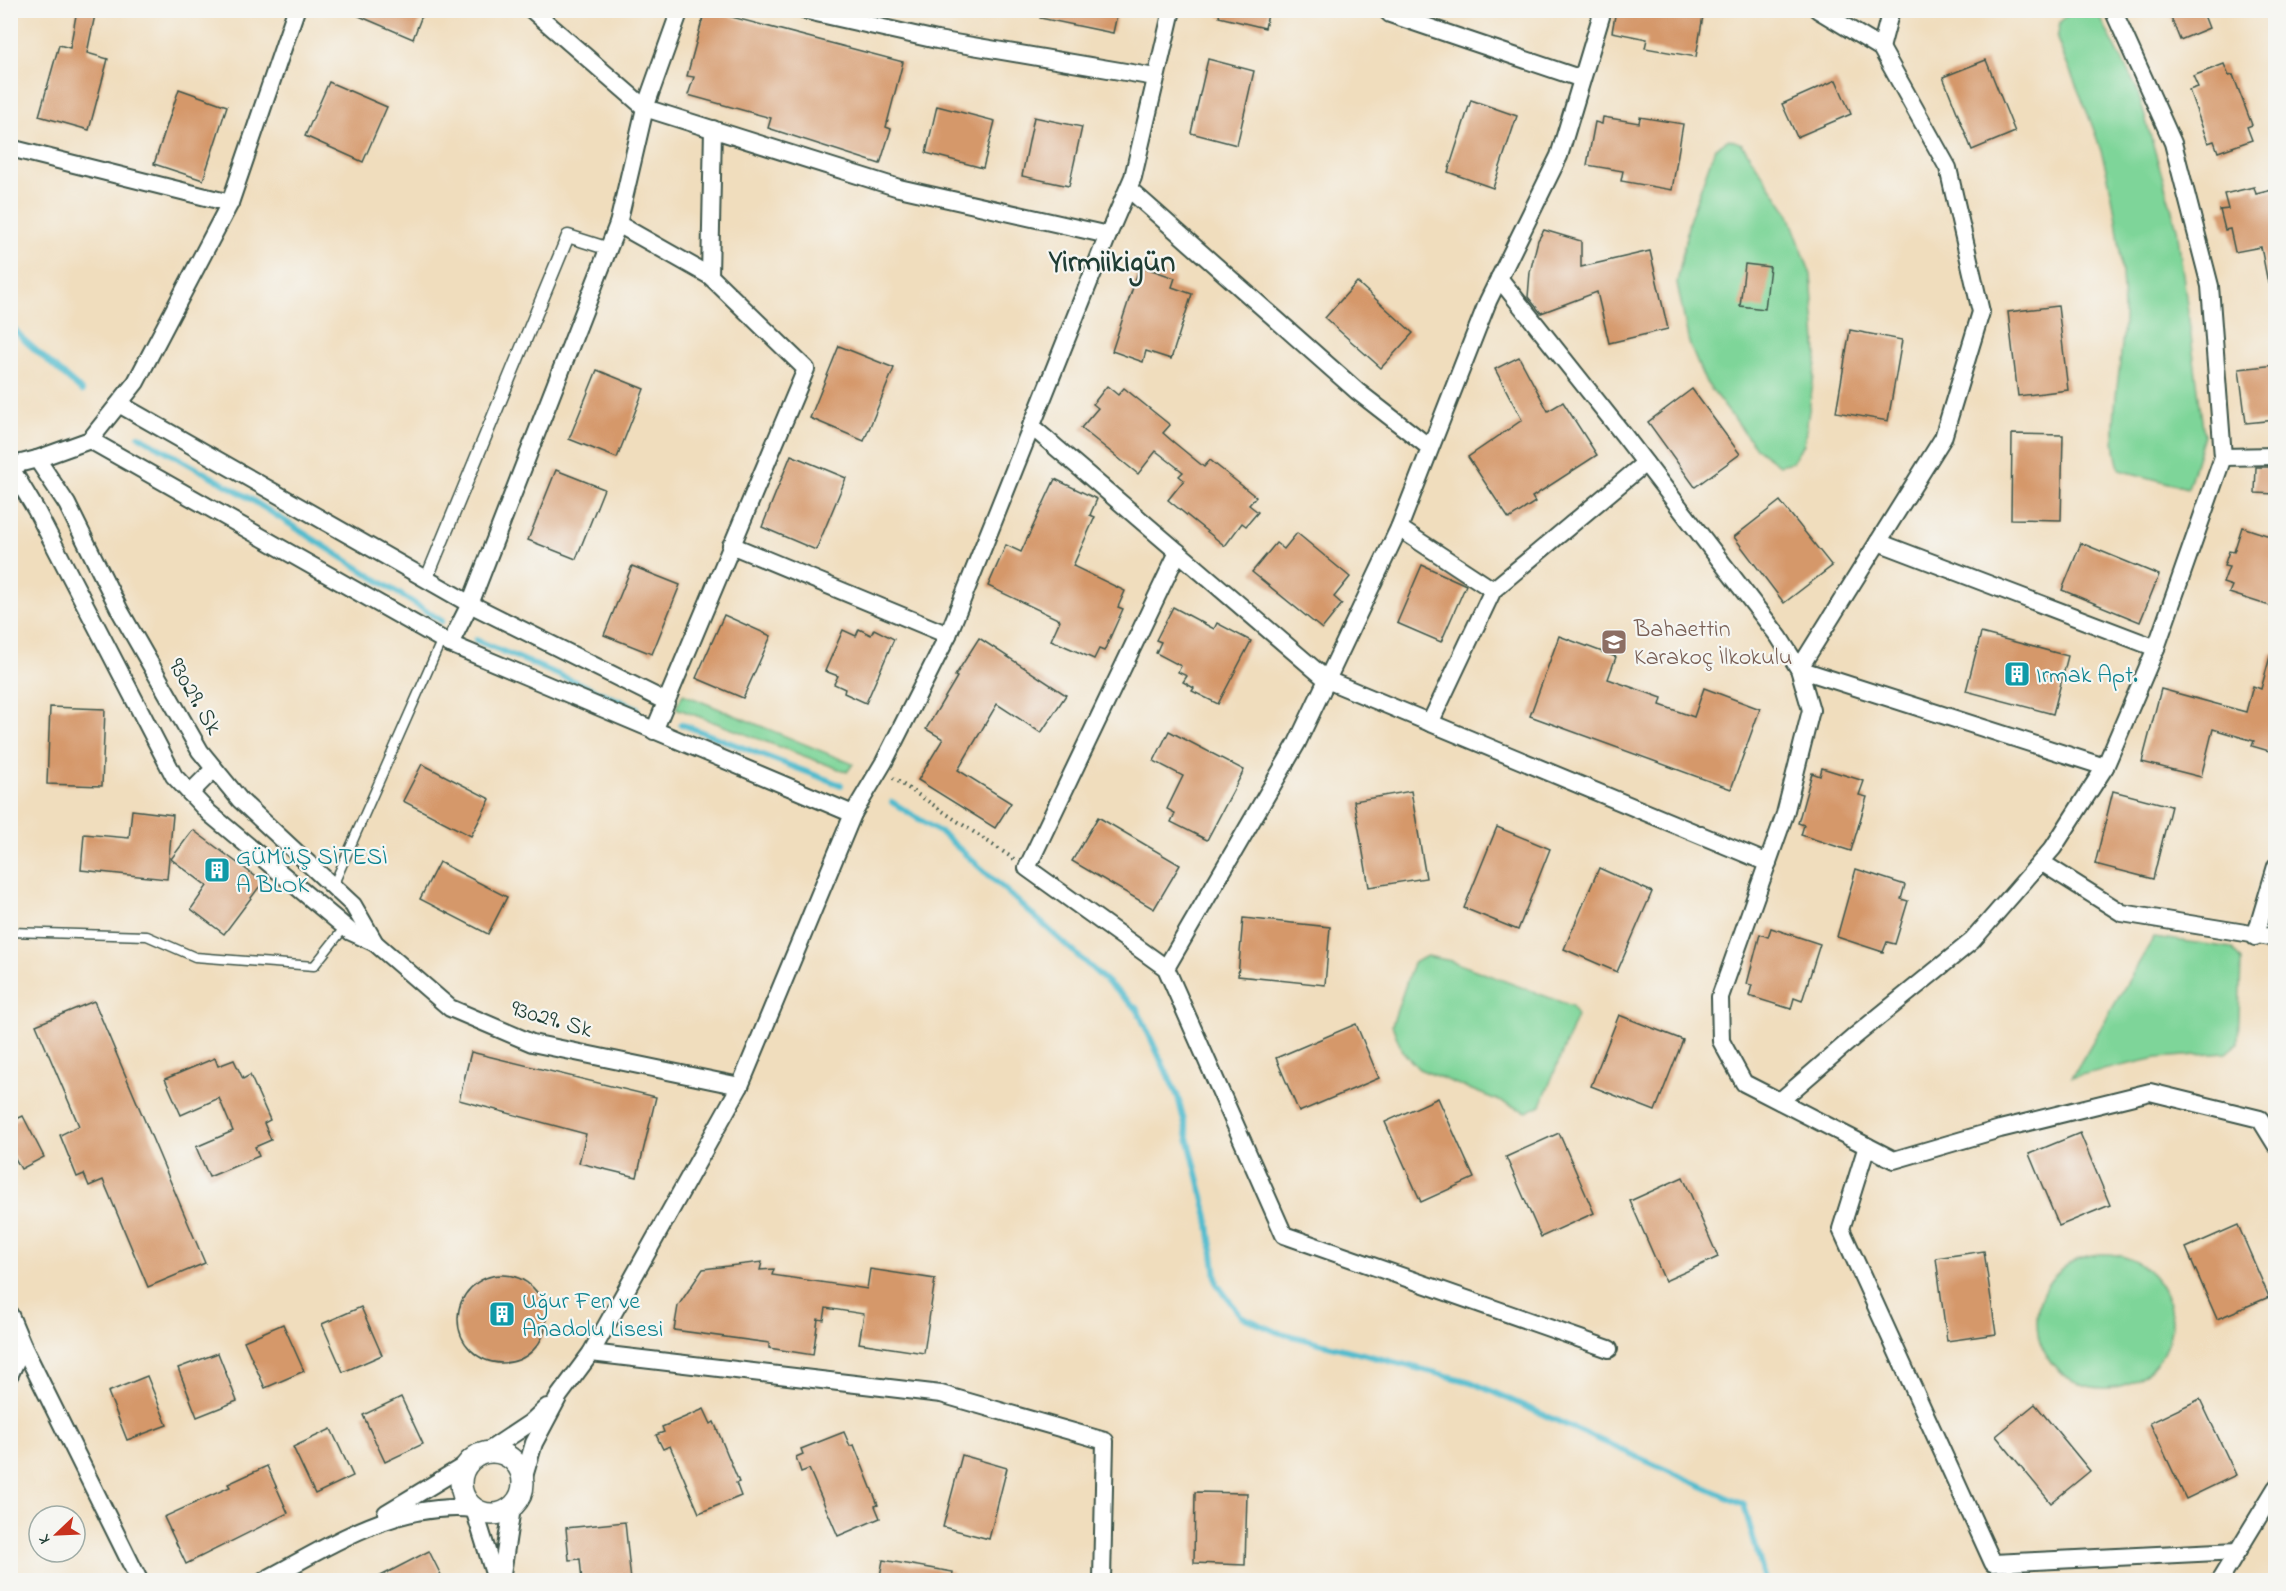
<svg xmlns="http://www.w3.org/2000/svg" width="2286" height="1591" viewBox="0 0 2286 1591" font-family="'Indie Flower',sans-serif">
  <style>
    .green { fill: #7ed599; stroke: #4e8966; stroke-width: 1.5 }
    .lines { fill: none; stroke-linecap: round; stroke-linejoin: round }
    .stream { stroke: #51bbcd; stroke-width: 6 }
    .building { fill: #d5986a }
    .service-casing { stroke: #3e5549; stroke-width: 11 }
    .pedestrian-casing { stroke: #3e5549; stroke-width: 15 }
    .minor-casing { stroke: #3e5549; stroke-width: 20 }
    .tertiary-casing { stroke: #3e5549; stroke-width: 24 }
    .path { stroke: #3e5549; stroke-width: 4; stroke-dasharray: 1.5 4.5; stroke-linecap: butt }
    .service { stroke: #fff; stroke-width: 8 }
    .pedestrian { stroke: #fff; stroke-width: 12 }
    .minor { stroke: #fff; stroke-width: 16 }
    .tertiary { stroke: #fff; stroke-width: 21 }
    .labels { text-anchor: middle; stroke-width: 4.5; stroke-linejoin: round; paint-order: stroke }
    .education-label { font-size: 24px; fill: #785e54; stroke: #f6f6f2; text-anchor: start }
    .culture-label { font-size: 24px; fill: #0d838f; stroke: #f6f6f2; text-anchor: start }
    .street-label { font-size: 24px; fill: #1f3d34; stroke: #f6f6f2 }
    .district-label { font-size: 30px; font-weight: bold; fill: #1f3d34; stroke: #f6f6f2 }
  </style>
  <rect width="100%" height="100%" fill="#f6f6f2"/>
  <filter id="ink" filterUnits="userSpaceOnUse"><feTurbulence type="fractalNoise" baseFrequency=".0167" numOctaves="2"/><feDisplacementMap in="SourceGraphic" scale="12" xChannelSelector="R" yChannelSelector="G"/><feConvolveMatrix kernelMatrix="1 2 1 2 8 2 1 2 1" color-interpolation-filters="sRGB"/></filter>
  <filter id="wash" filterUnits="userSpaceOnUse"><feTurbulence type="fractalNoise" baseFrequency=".008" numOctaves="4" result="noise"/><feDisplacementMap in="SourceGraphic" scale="24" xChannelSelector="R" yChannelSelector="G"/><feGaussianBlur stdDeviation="1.35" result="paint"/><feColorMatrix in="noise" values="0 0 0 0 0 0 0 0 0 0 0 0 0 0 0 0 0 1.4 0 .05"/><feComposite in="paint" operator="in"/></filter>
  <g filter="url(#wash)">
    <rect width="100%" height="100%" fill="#f0ddbd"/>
    <g class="green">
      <path d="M2072,10l25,1 40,78 40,139 27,208 -16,52 -68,-18c-16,-38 5,-115 4,-158 -2,-56 -9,-123 -28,-176 -11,-32 -26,-64 -39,-97l3,-17z"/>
      <path d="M1729,139l13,5 46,68 23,63 6,81 -13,88 -12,18 -13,3 -23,-17 -51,-67 -16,-38 -12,-60 12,-62 26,-73z"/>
      <path d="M683,694l170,70 -6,8 -171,-64z"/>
      <path d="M2154,937l78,11 9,13 -3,82 -12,10 -69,5 -85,19z"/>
      <path d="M1427,956l24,5 121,45 5,10 -36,89 -14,7 -108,-43 -17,-18 -10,-26 21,-62z"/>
      <circle cx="2104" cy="1321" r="67"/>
    </g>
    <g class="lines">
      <g class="stream">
        <path d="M10,324l13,15 59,52"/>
        <path d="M139,436l105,59 198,126"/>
        <path d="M476,640l161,68"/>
        <path d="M681,724l160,61"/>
        <path d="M892,802l52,33 193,174 41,88 30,120 9,67 24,32 36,16 194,50 273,123 21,75"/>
      </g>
    </g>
    <g id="blocks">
      <g class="building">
        <path d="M77,10h19l-9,43 21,6 -19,71 -50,-14 20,-71 11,3z"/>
        <path d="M345,10h79l-11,29z"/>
        <path d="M705,10l198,52 -17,65 5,2 -11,35 -112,-36 3,-10 -83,-23 6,-18 -7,-1z"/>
        <path d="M1041,10h77l-5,23 -73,-15z"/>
        <path d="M1220,10h49l-4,18 -46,-11z"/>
        <path d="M1616,10h88l-8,47 -51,-9 2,-9 -35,-7z"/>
        <path d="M2168,10h34l7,18 -29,12z"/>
        <path d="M1208,59l46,12 -17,74 -46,-12z"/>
        <path d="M1986,60l29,72 -43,18 -29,-73z"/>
        <path d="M2224,64l5,12 4,-1 19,50 -5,2 5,13 -34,12 -4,-11 -6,2 -19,-53 9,-3 -5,-11z"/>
        <path d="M1836,80l15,34 -54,23 -15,-33z"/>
        <path d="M329,82l58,25 -24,55 -58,-26z"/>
        <path d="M179,89l48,17 -24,74 -49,-16z"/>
        <path d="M1471,100l46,16 -24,72 -45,-16z"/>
        <path d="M937,106l58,15 -12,47 -57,-15z"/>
        <path d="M1034,117l48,10 -13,59 -47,-10z"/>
        <path d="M1603,117l36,6 1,-6 43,7 -11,66 -51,-9 2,-10 -36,-6 8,-43 7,2z"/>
        <path d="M2254,187l2,7 20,-5v94h-8l-7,-36 -26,5 -5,-23 -5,1 -5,-20 8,-1 -4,-15z"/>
        <path d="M1544,230l37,11v26l69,-16 18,78 -59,14 -12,-51 -56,21 -13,-16 2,-25 8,-32z"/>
        <path d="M1745,264l25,3 -5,42 -25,-3z"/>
        <path d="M1140,266l35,12 -3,9 20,7 -21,65 -25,-8 -3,11 -31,-11z"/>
        <path d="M1357,282l56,51 -32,35 -56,-50z"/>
        <path d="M2058,306l10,84 -50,6 -10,-84z"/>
        <path d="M1850,330l52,10 -14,81 -52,-9z"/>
        <path d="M839,346l55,22 -30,73 -54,-23z"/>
        <path d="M1519,357l29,54 15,-9 34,53 -65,42 3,5 -26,17 -41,-62 54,-37 -27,-51z"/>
        <path d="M2276,365v55l-30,3 -7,-54z"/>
        <path d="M597,370l47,19 -27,69 -48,-19z"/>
        <path d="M1107,386l11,9 6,-7 46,37 -7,8 8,7 33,27 6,-7 46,37 -7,8 9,7 -12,14 -4,-3 -17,23 -57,-46 16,-20 -5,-4 4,-4 -27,-21 -18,23 -57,-46 17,-20 -5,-4z"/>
        <path d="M1692,389l48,65 -45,33 -47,-65z"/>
        <path d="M2012,434l51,1 -2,85 -50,-1z"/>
        <path d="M791,455l55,23 -30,72 -54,-23z"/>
        <path d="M2256,467h20v27l-21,-1z"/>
        <path d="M556,470l48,19 -28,70 -48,-19z"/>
        <path d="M1055,479l42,20 -7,16 5,2 -22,49 52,25 -7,16 5,2 -19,42 -5,-2 -5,10 -43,-19 9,-20 -72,-34 18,-41 15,7z"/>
        <path d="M1780,501l52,65 -48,37 -50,-66z"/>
        <path d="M2242,527l34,11v70l-47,-15 3,-7 -9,-3 6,-16 -5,-1 5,-15 5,1z"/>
        <path d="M1297,533l53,44 -16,20 8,7 -20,25 -70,-57 24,-29 8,6z"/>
        <path d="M2081,543l78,32 -19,47 -78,-32z"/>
        <path d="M1422,565l44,20 -25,57 -44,-19z"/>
        <path d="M632,566l48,19 -28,69 -48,-19z"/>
        <path d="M1173,607l41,22 3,-6 34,18 -33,63 -26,-13 2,-3 -11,-6 4,-6 -9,-4 3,-6 -25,-13 5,-11 -5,-2z"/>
        <path d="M724,615l47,21 -28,62 -47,-20z"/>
        <path d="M859,629l12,6 3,-6 20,10 -28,64 -22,-10 1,-4 -11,-5 4,-8 -13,-5 18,-41 13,6z"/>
        <path d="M1981,633l87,23 -15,58 -87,-23z"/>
        <path d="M1559,636l57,21 -8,22 54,19 -2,7 34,12 10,-29 56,21 -29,80 -201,-73z"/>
        <path d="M979,638l87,57 -25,38 -44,-29 -39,66 53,33 -16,25 -77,-48 25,-41 -17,-10 31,-52 -2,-1z"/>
        <path d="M2271,653h5v100l-24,-7 2,-5 -41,-12 -12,48 -59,-15 19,-73 85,23 7,-26 8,3z"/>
        <path d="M50,707l55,2 -3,77 -55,-2z"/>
        <path d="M1169,731l75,39 -37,70 -36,-18 4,-9 -8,-4 16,-33 -29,-15z"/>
        <path d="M422,764l68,35 -19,37 -68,-35z"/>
        <path d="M1822,768l42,13 -5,14 8,2 -16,54 -50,-16 3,-10 -6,-2 14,-50 8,3z"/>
        <path d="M1411,791l15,87 -57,9 -15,-86z"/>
        <path d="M2113,791l58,15 -18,73 -58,-15z"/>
        <path d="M132,810l41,5 -6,64 -86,-9 3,-36 45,4z"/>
        <path d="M1098,817l82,48 -26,44 -82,-48z"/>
        <path d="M1497,827l53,22 -32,81 -54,-22z"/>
        <path d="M193,830l70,52 -39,52 -33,-25 16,-23 -36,-27z"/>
        <path d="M439,862l68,35 -19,37 -68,-35z"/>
        <path d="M1599,868l53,24 -35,80 -53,-23z"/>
        <path d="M1856,869l49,16 -4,14 7,2 -13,43 -8,-2 -4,10 -46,-15z"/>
        <path d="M1243,918l87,9 -5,58 -87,-9z"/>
        <path d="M1771,928l49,16 -18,57 -8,-3 -3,11 -42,-13 3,-11 -5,-1 13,-50 8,3z"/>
        <path d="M94,1001l111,262 -57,24 -45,-107 -14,6 -5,-12 -7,3 -17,-42 19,-9 -43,-101z"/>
        <path d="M1619,1015l64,25 -28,71 -64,-25z"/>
        <path d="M1356,1024l23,54 -80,34 -23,-54z"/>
        <path d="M471,1052l185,45 -19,80 -58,-14 7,-29 -127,-34z"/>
        <path d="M215,1058l3,8 16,-6 9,19 7,-4 20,45 -6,3 7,17 -16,7 4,9 -50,21 -13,-30 37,-16 -14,-33 -38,17 -16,-36z"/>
        <path d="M1438,1098l36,80 -53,24 -36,-80z"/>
        <path d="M23,1116l21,41 -23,12 -11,-20v-27z"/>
        <path d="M1559,1133l35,80 -53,24 -35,-80z"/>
        <path d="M2080,1133l30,72 -51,21 -30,-72z"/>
        <path d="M1683,1177l35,80 -53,24 -35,-80z"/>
        <path d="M2238,1225l31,72 -52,22 -31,-71z"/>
        <path d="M1984,1251l12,83 -49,7 -11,-83z"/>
        <path d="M762,1262l-2,8 14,-1 -2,6 95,14 3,-20 65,10 -11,74 -65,-10 5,-29 -38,-6 -2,12 -6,-1 -5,36 -44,-7v-5l-95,-13 4,-24 25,-37z"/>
        <circle cx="502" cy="1319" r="44"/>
        <path d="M361,1307l21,48 -39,17 -21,-48z"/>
        <path d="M283,1324l21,47 -39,17 -21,-47z"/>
        <path d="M218,1353l19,48 -40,16 -19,-49z"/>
        <path d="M147,1376l20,49 -40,15 -19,-48z"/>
        <path d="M401,1397l22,47 -38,18 -22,-47z"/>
        <path d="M2200,1399l36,76 -50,24 -36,-76z"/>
        <path d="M2035,1404l55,67 -39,32 -55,-67z"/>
        <path d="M704,1409l7,15 3,-2 25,60 -3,1 5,13 -42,17 -29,-67 -7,3 -7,-14 8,-3 -2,-5z"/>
        <path d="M331,1429l22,47 -38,18 -22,-47z"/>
        <path d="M844,1432l6,14 4,-1 24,60 -3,1 5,12 -42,18 -29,-67 -8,3 -5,-15 7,-3 -2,-5z"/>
        <path d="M962,1455l45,13 -18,71 -46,-12z"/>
        <path d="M267,1466l21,47 -102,51 -22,-47 66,-30 -2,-3z"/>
        <path d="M1195,1492l52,1 -2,72 -51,-2z"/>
        <path d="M625,1522l6,59h-49l-2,-22 -11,1 -3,-32z"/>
        <path d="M429,1551l15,30h-73z"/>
        <path d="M883,1560l70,12 -1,9h-73z"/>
      </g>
    </g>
  </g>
  <g filter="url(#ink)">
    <use href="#blocks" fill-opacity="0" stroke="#3e5549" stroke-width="1.5"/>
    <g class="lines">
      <defs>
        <g id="service">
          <path d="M333,886l109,-247"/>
          <path d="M10,932l137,4 48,21 119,9 31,-39"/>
        </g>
        <path id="pedestrian" d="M426,580l142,-344 41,13"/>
        <g id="minor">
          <path d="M532,10l113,98 254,80 209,47"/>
          <path d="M803,10l134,30 218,37"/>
          <path d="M1386,10l4,4 192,65"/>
          <path d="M1818,10l63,38 67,120 33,144 -38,126 -144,231 306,98 51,-119 67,-191 -13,-171 -37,-143 -60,-133"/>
          <path d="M1881,48l10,-38"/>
          <path d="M10,148l220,55"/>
          <path d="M1129,189l228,202 72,56"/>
          <path d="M618,224l92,52 96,93 -152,362"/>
          <path d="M710,276l3,-147"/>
          <path d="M1499,278l124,156 156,203 20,32 12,41 -26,104 -65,183 1,44 23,42 150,77 106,-31 150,-37 110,27 16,26"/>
          <path d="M119,404l351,200 195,97"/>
          <path d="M1031,426l296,254 441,183"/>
          <path d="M90,440l360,204 20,-40 148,-380 27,-116 35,-98"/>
          <path d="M2223,457l53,-1"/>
          <path d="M37,459l53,-19 46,-58 94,-179 66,-193"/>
          <path d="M10,466l27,-7 30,45 53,107 80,140 40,49 113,105 22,38 75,65 82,35 208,43"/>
          <path d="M11,468l25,42 138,266 35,37 142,119 24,11"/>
          <path d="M1399,528l94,62"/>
          <path d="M1878,542l278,106"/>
          <path d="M731,545l217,90"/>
          <path d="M1178,552l-151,316 139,100 118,267 325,114"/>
          <path d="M450,644l403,170"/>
          <path d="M1430,723l63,-133 152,-127"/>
          <path d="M190,793l24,-24"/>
          <path d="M2041,862l81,51 154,25"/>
          <path d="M2255,937l21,-71"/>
          <path d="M1166,968l131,-225 102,-215 89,-227 71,-145 44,-146"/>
          <path d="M1780,1101l75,-65 117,-95 81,-93 52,-81"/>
          <path d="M1867,1146l-26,83 152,334 245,-12"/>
          <path d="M10,1315l13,31 116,234"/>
          <path d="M591,1353l350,41 164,47 -3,139"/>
          <path d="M10,1374l13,-28"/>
          <path d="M485,1453l45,-30 17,-16"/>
          <path d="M523,1480l11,-37 25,-47 32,-43 149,-267 113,-272 31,-52 64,-127 160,-400 25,-58 39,-167"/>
          <path d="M386,1513l81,-49"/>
          <path d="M265,1580c66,-35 131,-79 209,-71l22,71"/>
          <path d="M501,1580l11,-72"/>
          <path d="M2220,1580l56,-92"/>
        </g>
        <circle id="tertiary" cx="492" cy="1483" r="31"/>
      </defs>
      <use href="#service" class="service-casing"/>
      <use href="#pedestrian" class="pedestrian-casing"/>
      <use href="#minor" class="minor-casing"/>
      <use href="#tertiary" class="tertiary-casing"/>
      <path class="path" d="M893,778l121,81"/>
      <use href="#service" class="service"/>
      <use href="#pedestrian" class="pedestrian"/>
      <use href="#minor" class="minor"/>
      <use href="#tertiary" class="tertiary"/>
    </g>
  </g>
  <defs>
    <symbol id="school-square" viewBox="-11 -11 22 22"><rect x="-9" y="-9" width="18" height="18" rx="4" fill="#8d6e63" stroke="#f6f6f2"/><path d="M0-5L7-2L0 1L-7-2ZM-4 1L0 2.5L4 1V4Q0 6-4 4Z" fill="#fff"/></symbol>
    <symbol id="building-square" viewBox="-11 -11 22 22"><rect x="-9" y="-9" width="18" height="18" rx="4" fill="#0f9aa8" stroke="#f6f6f2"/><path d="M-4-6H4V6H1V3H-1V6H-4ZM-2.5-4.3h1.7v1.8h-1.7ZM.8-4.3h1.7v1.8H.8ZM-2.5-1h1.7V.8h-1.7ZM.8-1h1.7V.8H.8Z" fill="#fff"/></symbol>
  </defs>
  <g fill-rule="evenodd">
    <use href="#school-square" x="1599" y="627" width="30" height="30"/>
    <use href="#building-square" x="2002" y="659" width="30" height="30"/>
    <use href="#building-square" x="202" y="855" width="30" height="30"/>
    <use href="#building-square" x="487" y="1299" width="30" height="30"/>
  </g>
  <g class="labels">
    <g class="education-label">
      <text x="1634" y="636">Bahaettin<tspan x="1634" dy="28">Karakoç İlkokulu</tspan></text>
    </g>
    <g class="culture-label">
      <text x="2036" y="682">Irmak Apt.</text>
      <text x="236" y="864">GÜMÜŞ SİTESİ<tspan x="236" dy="28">A BLOK</tspan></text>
      <text x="522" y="1308">Uğur Fen ve<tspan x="522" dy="28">Anadolu Lisesi</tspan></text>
    </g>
    <g class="street-label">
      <text transform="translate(196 696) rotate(60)" y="8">93029. Sk</text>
      <text transform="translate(552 1018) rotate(16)" y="8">93029. Sk</text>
    </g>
    <g class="district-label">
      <text x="1112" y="271">Yirmiikigün</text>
    </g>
  </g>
  <rect width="2286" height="1591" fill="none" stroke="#f6f6f2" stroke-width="36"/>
  <g transform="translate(57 1534) rotate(247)"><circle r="28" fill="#f6f6f2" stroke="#a0aca6" stroke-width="1.5"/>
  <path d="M0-4.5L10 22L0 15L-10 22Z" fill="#c8321e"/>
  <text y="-9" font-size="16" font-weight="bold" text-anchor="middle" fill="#1f3d34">K</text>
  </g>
</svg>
